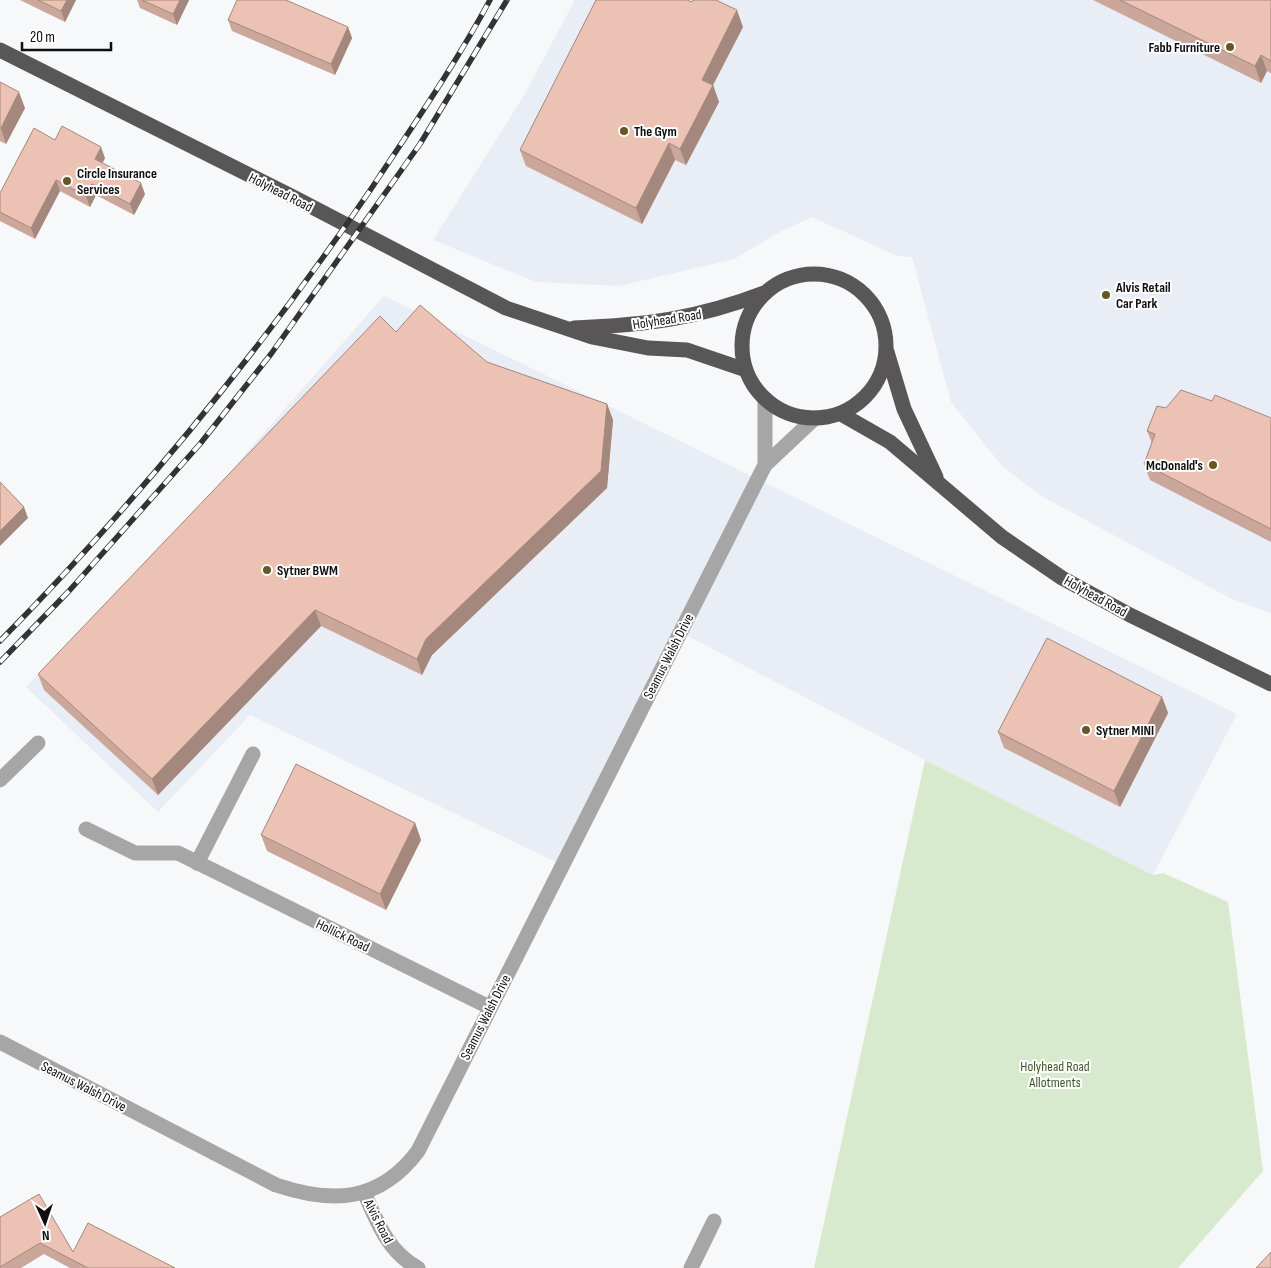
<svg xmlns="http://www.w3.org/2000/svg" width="1271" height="1268" viewBox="0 0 1271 1268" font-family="'Sofia Sans Condensed',sans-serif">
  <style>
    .built { fill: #e9edf6 }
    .green { fill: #d8eacd }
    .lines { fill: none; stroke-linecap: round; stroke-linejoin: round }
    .minor { stroke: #a7a6a6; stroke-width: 15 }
    .trunk { stroke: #585657; stroke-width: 15 }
    .rail-casing { stroke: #323334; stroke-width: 5.5 }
    .rail { stroke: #fff; stroke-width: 4; stroke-dasharray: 11; stroke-linecap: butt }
    .wall { fill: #caa79a }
    .shaded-wall { fill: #a4887d }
    .building { fill: #ebc2b3; stroke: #a4887d }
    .poi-dot { fill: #685724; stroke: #fff; stroke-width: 2 }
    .labels { text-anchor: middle; stroke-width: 4; stroke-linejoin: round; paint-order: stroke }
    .poi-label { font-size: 14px; font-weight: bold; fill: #0f0f10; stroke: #fff; text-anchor: start }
    .street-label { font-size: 14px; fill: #0f0f10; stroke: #fff }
    .park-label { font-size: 14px; fill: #3b5726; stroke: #fff }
  </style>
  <rect width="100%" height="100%" fill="#f7f8fa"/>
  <g class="built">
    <path d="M575,0h696v613l-39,-14 -189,-102 -41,-31 -51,-64 -39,-145 -15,-1 -85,-39 -32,15 -46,27 -115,27 -83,-4 -103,-42 90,-143z"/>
    <path d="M384,296l853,418 -84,161 -228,-115 -245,-128 -118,233 -312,-150 -92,97 -132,-125 127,-128z"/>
  </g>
  <path class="green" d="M925,760l228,115 10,-2 65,29 35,269 -85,97h-364z"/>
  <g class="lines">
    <g class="minor">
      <path d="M765,399v66"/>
      <path d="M0,780l38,-37"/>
      <path d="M86,829l49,24h43l311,154"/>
      <path d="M197,863l56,-109"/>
      <path d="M0,1042l276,143c57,19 104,17 142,-34l347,-686 50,-47"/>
      <path d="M364,1192c13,30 24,60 54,76"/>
      <path d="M691,1268l23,-47"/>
    </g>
    <g class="trunk">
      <path d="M0,50l293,147 213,111 86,29 56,11 39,2 56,19"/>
      <circle cx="814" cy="346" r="72"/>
      <path d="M574,328c72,-3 122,-9 190,-35"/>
      <path d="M887,352l17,57 32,68"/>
      <path d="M841,414l49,28 112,95 60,41 68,37 141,69"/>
    </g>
    <defs>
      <g id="rail">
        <path d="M0,641c137,-139 261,-291 371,-452 41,-62 84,-124 119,-189"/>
        <path d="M0,662l69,-71 131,-147 71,-90 149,-210 87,-144"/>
      </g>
    </defs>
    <use href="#rail" class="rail-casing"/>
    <use href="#rail" class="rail"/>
  </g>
  <g class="wall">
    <path d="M20,0h56l-11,22z"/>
    <path d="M137,0h52l-12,25 -37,-17z"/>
    <path d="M1093,0h178v73l-4,-2 -6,12z"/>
    <path d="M228,20l120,7 4,11 -17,37 -103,-44z"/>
    <path d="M743,27l-30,58 6,17 -33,63 -11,-5 -33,64 -116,-58 -6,-16z"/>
    <path d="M0,82l25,26 -19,36 -6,-3z"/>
    <path d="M55,140l50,18 -3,5 43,31 -11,21 -38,-20 -6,12 -30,-16 -25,48 -35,-18v-28z"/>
    <path d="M396,332l91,30 120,42 6,16 -6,68 -175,167 -10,20 -101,-49 -163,169 -114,-105 -6,-16z"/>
    <path d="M1166,408l105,10v124l-121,-62 -6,-16 8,-21 -5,-12z"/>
    <path d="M1162,697l6,16 -48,94 -116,-59 -6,-16z"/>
    <path d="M415,823l6,17 -35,70 -119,-59 -6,-16z"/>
    <path d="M0,1217l73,35 102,16h-105l-26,-14 -23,14h-21z"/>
  </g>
  <g class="shaded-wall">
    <path d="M67,0h9l-11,22 -4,-11z"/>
    <path d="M180,0h9l-12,25 -4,-11z"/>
    <path d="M737,10l6,17 -30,58 6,17 -33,63 -6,-16 22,-69z"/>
    <path d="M348,27l4,11 -17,37 -4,-11z"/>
    <path d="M1261,55l6,16 -6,12 -6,-17z"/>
    <path d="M19,92l6,16 -19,36 -5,-16z"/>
    <path d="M669,143l6,17 -33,64 -6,-16z"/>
    <path d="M101,147l4,11 -6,12 -4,-11z"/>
    <path d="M56,180l4,11 -25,48 -4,-11z"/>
    <path d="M141,183l4,11 -11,21 -4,-11z"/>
    <path d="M92,184l4,11 -6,12 -4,-11z"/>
    <path d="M607,404l6,16 -6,68 -175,167 -10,20 -5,-16 9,-20z"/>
    <path d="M24,507l4,11 -28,28v-15z"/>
    <path d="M315,610l6,16 -163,169 -6,-16z"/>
    <path d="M1162,697l6,16 -48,94 -6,-16z"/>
    <path d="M415,823l6,17 -35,70 -6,-16z"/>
  </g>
  <g class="building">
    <path d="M38,0h29l-6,11z"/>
    <path d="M142,0h38l-7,14z"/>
    <path d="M237,0h49l62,27 -17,37 -103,-44z"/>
    <path d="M596,0h91l5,2 1,-2h23l21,10 -35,70 11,5 -33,64 -11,-6 -33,65 -116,-58z"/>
    <path d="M1120,0h151v61l-10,-6 -6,11z"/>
    <path d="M0,82l19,10 -18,36h-1z"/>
    <path d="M62,126l39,21 -6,12 46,24 -11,21 -38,-20 -6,12 -30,-16 -25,48 -31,-16v-19l34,-65 21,12z"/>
    <path d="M420,305l67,57 120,42 -6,67 -175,168 -9,20 -102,-49 -163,169 -114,-105 342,-358 16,16z"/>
    <path d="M1181,390l31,11 3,-6 56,23v111l-127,-65 11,-30 -8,-3 10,-25 9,2z"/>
    <path d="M0,482l24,25 -24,24z"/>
    <path d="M1047,638l115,59 -48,94 -116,-59z"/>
    <path d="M296,764l119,59 -35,71 -119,-59z"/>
    <path d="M39,1194l34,58 15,-29 87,45h-87l-48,-25 -40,24v-50z"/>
    <path d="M1271,1252v16h-15z"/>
  </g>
  <g class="poi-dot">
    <circle cx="1230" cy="47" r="5"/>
    <circle cx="624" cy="131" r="5"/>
    <circle cx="67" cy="181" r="5"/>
    <circle cx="1106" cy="295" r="5"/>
    <circle cx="1213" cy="465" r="5"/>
    <circle cx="267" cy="570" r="5"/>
    <circle cx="1086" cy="730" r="5"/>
  </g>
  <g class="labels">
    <g class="poi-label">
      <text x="1220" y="52" text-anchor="end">Fabb Furniture</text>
      <text x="634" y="136">The Gym</text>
      <text x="77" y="178">Circle Insurance<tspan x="77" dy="16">Services</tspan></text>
      <text x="1116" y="292">Alvis Retail<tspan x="1116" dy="16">Car Park</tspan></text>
      <text x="1203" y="470" text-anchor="end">McDonald's</text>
      <text x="277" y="575">Sytner BWM</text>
      <text x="1096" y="735">Sytner MINI</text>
    </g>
    <g class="street-label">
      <text transform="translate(281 192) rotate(27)" y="5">Holyhead Road</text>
      <text transform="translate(667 319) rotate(-9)" y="5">Holyhead Road</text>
      <text transform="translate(1096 596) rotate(29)" y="5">Holyhead Road</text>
      <text transform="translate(668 656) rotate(-63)" y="5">Seamus Walsh Drive</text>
      <text transform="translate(343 935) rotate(26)" y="5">Hollick Road</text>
      <text transform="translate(485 1017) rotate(-63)" y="5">Seamus Walsh Drive</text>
      <text transform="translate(84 1086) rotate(27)" y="5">Seamus Walsh Drive</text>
      <text transform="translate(379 1221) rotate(63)" y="5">Alvis Road</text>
    </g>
    <g class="park-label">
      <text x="1055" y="1071">Holyhead Road<tspan x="1055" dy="16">Allotments</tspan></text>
    </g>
  </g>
  <g transform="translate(45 1223) rotate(177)" stroke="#ffffff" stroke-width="4" paint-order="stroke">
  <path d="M0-4L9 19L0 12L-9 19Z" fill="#0f0f10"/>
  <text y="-8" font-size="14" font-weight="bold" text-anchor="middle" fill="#0f0f10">N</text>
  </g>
  <path d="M22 42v8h89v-8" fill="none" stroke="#0f0f10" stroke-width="2.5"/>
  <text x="30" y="42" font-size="15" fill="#0f0f10" stroke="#ffffff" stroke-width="4" paint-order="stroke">20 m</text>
</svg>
